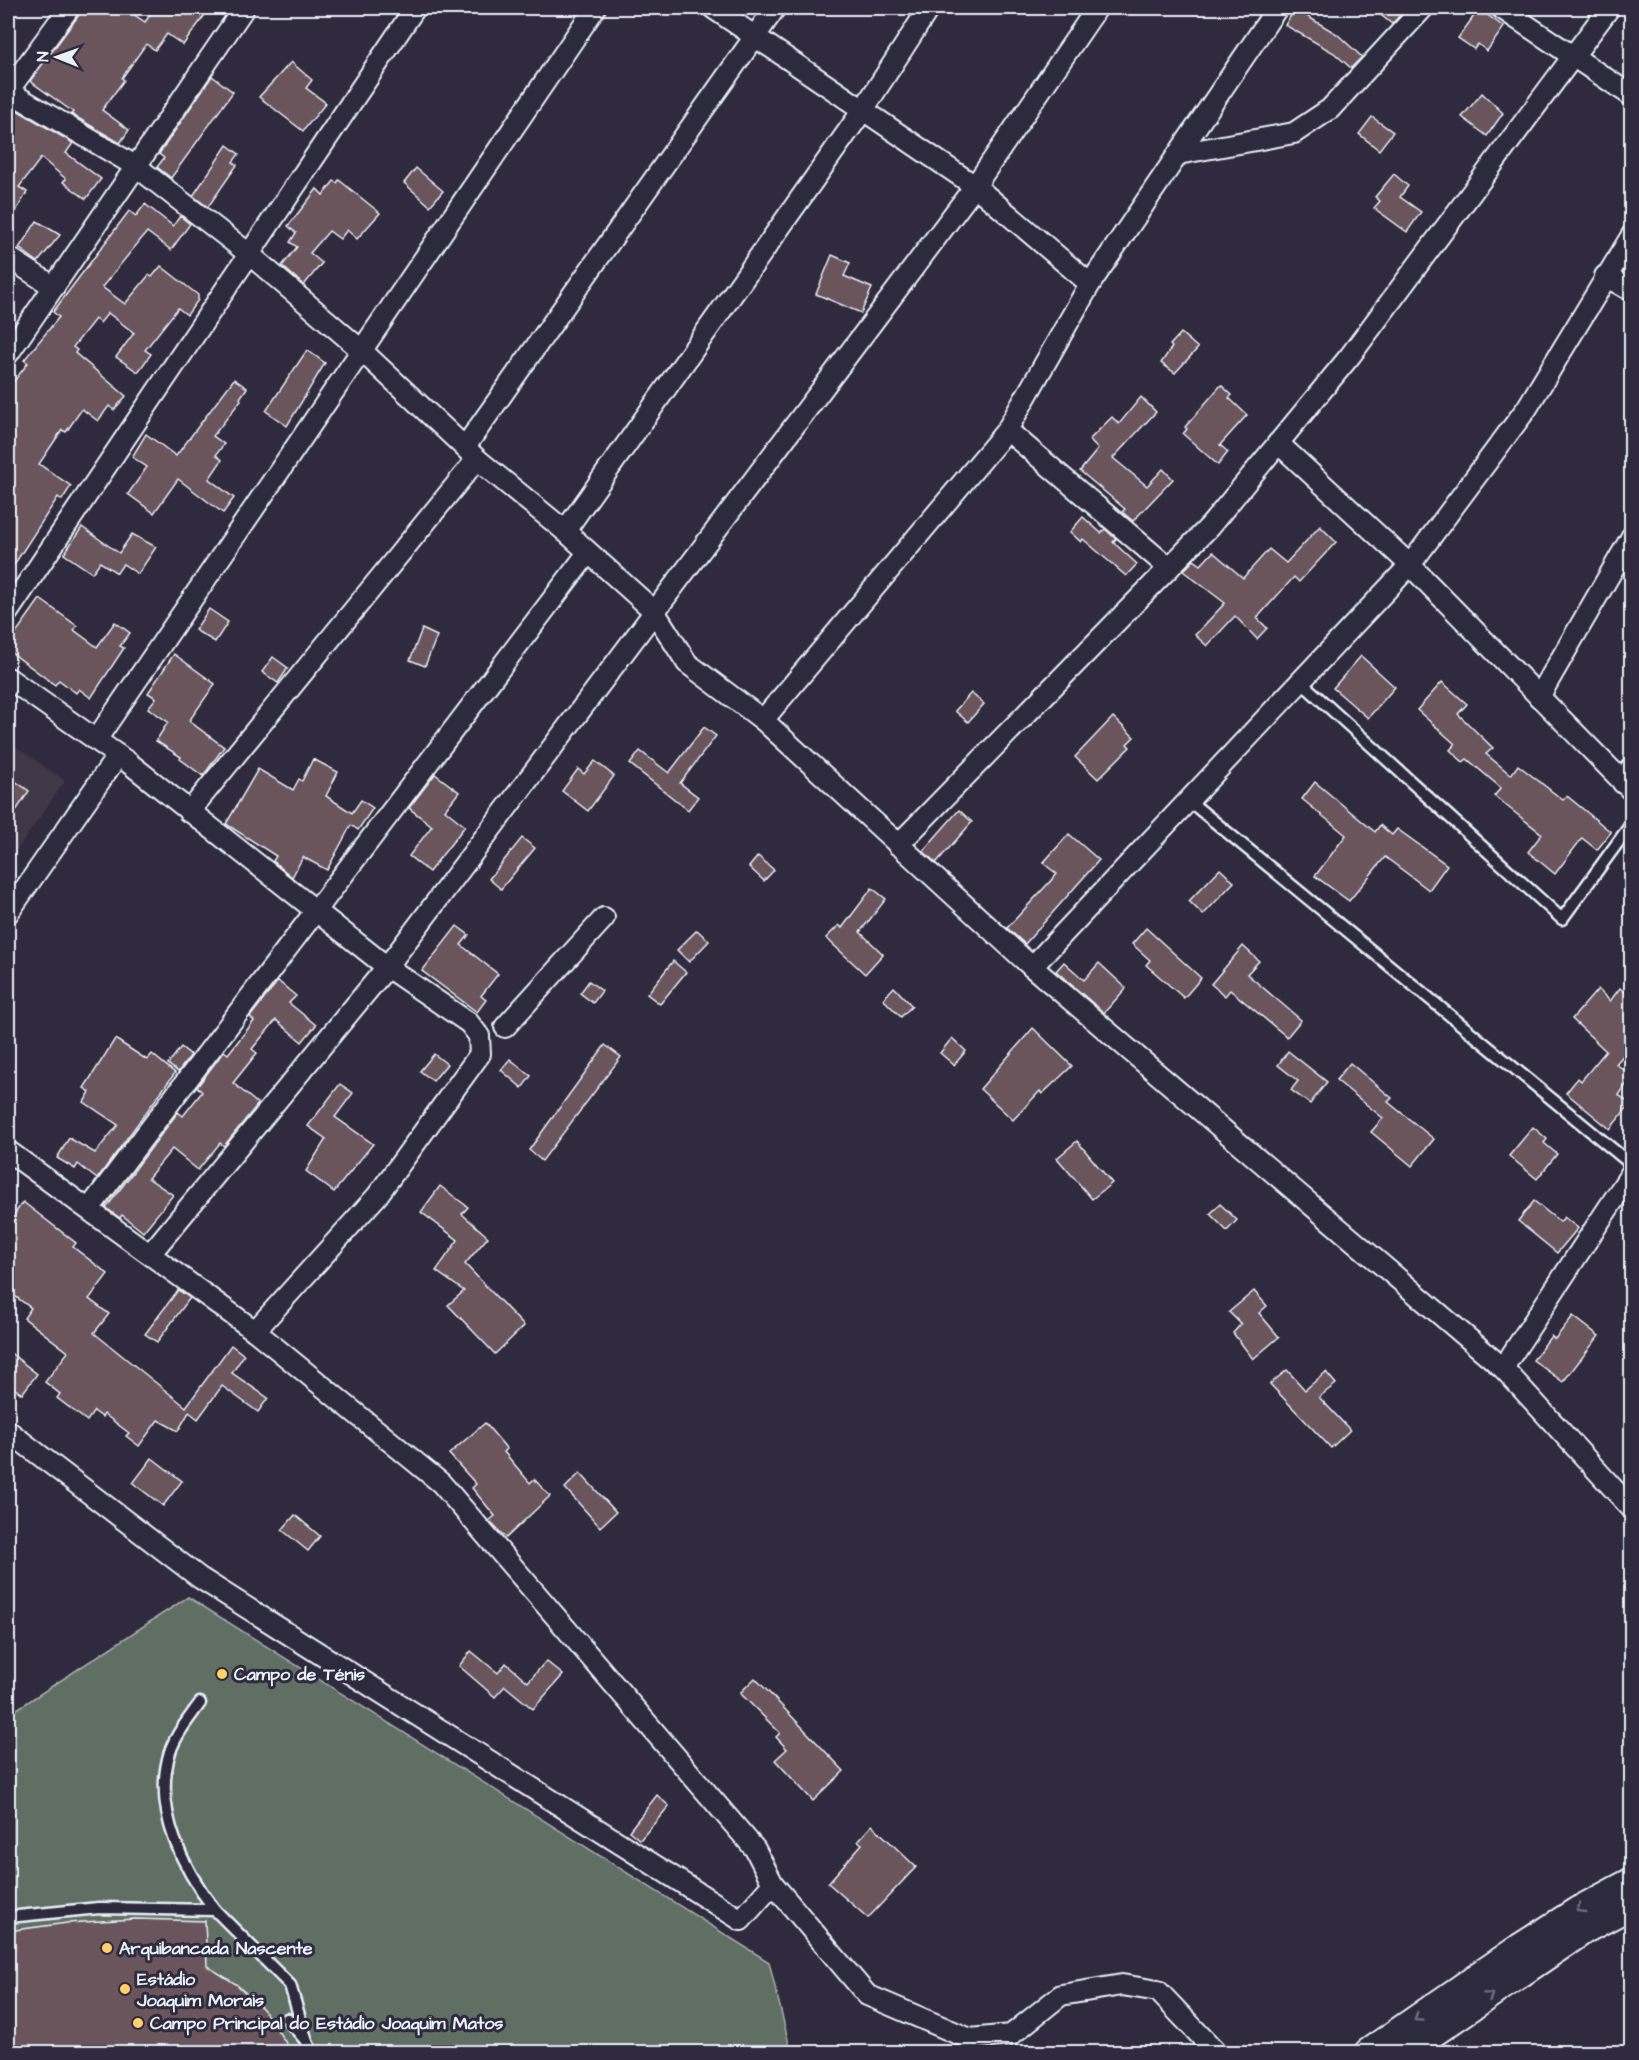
<svg xmlns="http://www.w3.org/2000/svg" width="1639" height="2060" viewBox="0 0 1639 2060" font-family="'Architects Daughter',sans-serif">
  <style>
    .built { fill: #413746 }
    .green { fill: #606e64; stroke: #a4b0ae; stroke-width: 1.5 }
    .building { fill: #6b545c; stroke: #e8f1f8; stroke-width: 1.5 }
    .lines { fill: none; stroke-linecap: round; stroke-linejoin: round }
    .service-casing { stroke: #e8f1f8; stroke-width: 15 }
    .minor-casing { stroke: #e8f1f8; stroke-width: 24 }
    .tertiary-casing { stroke: #e8f1f8; stroke-width: 30 }
    .service { stroke: #2f2a3d; stroke-width: 10 }
    .minor { stroke: #2f2a3d; stroke-width: 20 }
    .tertiary { stroke: #2f2a3d; stroke-width: 26 }
    .oneway { stroke: #70707e }
    .poi-dot { fill: #ffd166; stroke: #2f2a3d; stroke-width: 2 }
    .labels { text-anchor: middle; stroke-width: 6; stroke-linejoin: round; paint-order: stroke }
    .poi-label { font-size: 18px; font-weight: bold; fill: #e8f1f8; stroke: #2f2a3d; text-anchor: start }
  </style>
  <rect width="100%" height="100%" fill="#2f2a3d"/>
  <filter id="ink" filterUnits="userSpaceOnUse"><feTurbulence type="fractalNoise" baseFrequency=".0167" numOctaves="2"/><feDisplacementMap in="SourceGraphic" scale="12" xChannelSelector="R" yChannelSelector="G"/><feConvolveMatrix kernelMatrix="1 2 1 2 8 2 1 2 1" color-interpolation-filters="sRGB"/></filter>
  <g filter="url(#ink)">
    <path class="built" d="M8,741l57,40 -57,82z"/>
    <path class="green" d="M188,1597l581,365 22,90h-783v-337z"/>
    <g class="building">
      <path d="M81,8h43l21,14 10,-14h55l-27,37 -16,-11 -12,16 -9,-6 -24,34 2,2 -22,30 27,20 -9,13 -49,-29 2,-2 -43,-31 49,-66z"/>
      <path d="M1372,8h23l7,5 -10,11z"/>
      <path d="M1295,9l42,25 25,23 -11,11 -17,-15 -49,-28z"/>
      <path d="M1479,9l25,18 -17,24 -9,-7 -4,5 -16,-11z"/>
      <path d="M291,62l21,18 -6,8 20,15 -23,28 -44,-34z"/>
      <path d="M212,76l21,16 -62,86 -14,-11 7,-9 -5,-4z"/>
      <path d="M1482,93l21,20 -16,23 -25,-19z"/>
      <path d="M12,107l61,36 -7,10 35,26 -15,20 -23,-17 3,-3 -25,-21 -22,29 8,5 -19,33v-85l8,-11 -8,-6v-10z"/>
      <path d="M1372,117l21,15 -14,18 -20,-16z"/>
      <path d="M227,145l12,9 -6,8 4,3 -29,42 -15,-11z"/>
      <path d="M416,168l27,23 -13,15 -26,-23z"/>
      <path d="M1394,174l14,12 -8,11 21,15 -14,20 -33,-24 6,-7 -5,-4z"/>
      <path d="M339,180l41,33 -23,26 -10,-9 -7,9 -11,-8 -19,22 12,10 -18,22 -22,-19 15,-19 -7,-5 6,-9 -8,-7 29,-37 6,6 11,-14 3,2z"/>
      <path d="M145,204l28,22 7,-10 10,8 -19,26 -24,-18 -45,55 23,17 24,-29 3,2 9,-11 37,29v5l-11,15 -9,-7 -33,42 6,4 -13,18 -22,-15 18,-24 -26,-20 -8,10 -5,-4 -22,28 4,3 -2,3 51,43 -12,14 -5,-4 -11,15 -16,-12 -16,23 -4,-2 -23,34 32,22 -9,14 -4,-3 -50,77v-185l20,-26 -4,-3 35,-43 -6,-5 64,-85 12,-16 7,5z"/>
      <path d="M37,221l23,14 -22,27 -19,-14z"/>
      <path d="M832,255l18,8 -6,13 28,12 -11,25 -45,-19z"/>
      <path d="M1181,333l17,15 -23,25 -14,-10 11,-16 -2,-2z"/>
      <path d="M307,350l18,13 -38,63 -21,-15z"/>
      <path d="M234,379l13,9 -7,10 1,2 -28,36 11,8 -8,11 6,5 -13,19 25,19 -11,15 -45,-34 -24,34 -26,-19 19,-27 -15,-10 14,-23 30,22z"/>
      <path d="M1221,385l11,10 -3,3 18,17 -27,30 8,7 -10,13 -35,-31 4,-5 -2,-2z"/>
      <path d="M1141,397l15,15 -43,46 34,28 16,-17 10,10 -40,42 -11,-9 3,-3 -45,-38 18,-22 -9,-9 23,-23 7,7z"/>
      <path d="M1083,517l18,16 4,-4 11,10 -3,3 24,22 -11,12 -43,-37 -2,3 -11,-10z"/>
      <path d="M1320,526l16,16 -37,40 -5,-5 -37,41 10,10 -10,11 -22,-23 -28,30 -12,-11 30,-32 -42,-32 11,-11 7,5 12,-13 30,26 26,-29 17,14z"/>
      <path d="M82,527l37,26 13,-19 24,13 -18,27 -15,-10 -6,9 -17,-11 -8,11 -28,-19z"/>
      <path d="M40,599l37,27 -3,4 23,17 18,-25 15,11 -10,13 4,2 -33,50 -12,-9 -3,4 -17,-13 -4,5 -47,-35v-6z"/>
      <path d="M209,609l19,13 -13,20 -20,-12z"/>
      <path d="M422,629l15,7 -12,30 -15,-6z"/>
      <path d="M174,654l41,30 -26,37 35,26 -21,29 -23,-17 1,-2 -25,-16 12,-19 -20,-14 8,-10 -8,-5z"/>
      <path d="M1361,656l34,31 -27,31 -35,-30z"/>
      <path d="M273,657l15,11 -10,15 -16,-11z"/>
      <path d="M1442,682l25,22 -9,10 35,34 -7,6 25,21 7,-10 45,35 4,-4 44,36 -14,18 -15,-12 -27,36 -27,-22 14,-18 -48,-38 7,-8 -34,-29 -4,3 -13,-12 5,-6 -38,-34z"/>
      <path d="M971,693l13,11 -16,18 -13,-11z"/>
      <path d="M1113,717l21,20 -7,7 3,3 -32,32 -23,-22z"/>
      <path d="M704,727l12,9 -36,47 18,14 -10,13 -58,-46 10,-13 29,22z"/>
      <path d="M313,759l25,13 -12,24 26,17 9,-13 12,8 -15,22 -7,-5 -24,45 -24,-13 -11,20 -19,-16 3,-5 -50,-32 32,-55 35,21 6,-11 3,2z"/>
      <path d="M595,761l19,15 -26,35 -26,-20 16,-22 6,5z"/>
      <path d="M435,774l24,18 -14,18 20,16 -36,46 -20,-16 23,-30 -23,-18z"/>
      <path d="M8,776l21,15 -21,32z"/>
      <path d="M1315,782l60,50 5,-7 12,10 5,-6 50,36 -18,25 -44,-33 -36,44 -34,-25 31,-41 -44,-36z"/>
      <path d="M959,810l13,12 -36,41 -13,-12z"/>
      <path d="M1069,834l30,26 -74,84 -18,-16 50,-54 -14,-11z"/>
      <path d="M522,838l13,10 -34,41 -12,-10z"/>
      <path d="M758,856l16,14 -10,11 -15,-14z"/>
      <path d="M1220,869l14,13 -31,33 -14,-14z"/>
      <path d="M872,888l14,11 -26,33 23,22 -18,20 -39,-36 13,-13 3,3z"/>
      <path d="M457,926l12,9 -8,10 37,29 -17,22 5,4 -9,12 -55,-41z"/>
      <path d="M1146,928l55,50 -17,20 -38,-33 4,-5 -18,-16z"/>
      <path d="M697,930l12,11 -20,21 -12,-12z"/>
      <path d="M1243,946l16,15 -12,13 54,46 -14,17 -57,-47 -5,6 -14,-12z"/>
      <path d="M673,961l13,11 -26,32 -13,-10z"/>
      <path d="M1064,962l20,18 15,-17 27,25 -22,25 -48,-42z"/>
      <path d="M278,981l18,15 -7,7 27,22 -14,17 -26,-22 -24,29 5,4 -24,30 25,21 -34,42 -4,-3 -22,27 -26,-21 -24,29 25,17 -30,37 -21,-17 -2,3 -14,-10 72,-96 5,4 19,-24 -5,-5 27,-36 4,3 26,-33 -4,-4z"/>
      <path d="M589,981l13,10 -9,12 -13,-10z"/>
      <path d="M894,987l18,19 -11,11 -18,-18z"/>
      <path d="M1620,988l12,10v47l-16,19 16,12 -13,19 11,9 -20,25 -44,-36 12,-15 3,3 25,-30 -34,-32 26,-30 12,12z"/>
      <path d="M1033,1028l39,38 -30,28 -2,-3 -27,29 -33,-31z"/>
      <path d="M952,1038l14,13 -12,14 -14,-12z"/>
      <path d="M115,1039l32,21 5,-6 23,19 -78,106 -19,-15 -3,5 -18,-11 12,-20 26,15 23,-28 -34,-23 6,-10 -6,-4z"/>
      <path d="M605,1045l16,12 -79,104 -13,-11z"/>
      <path d="M181,1047l10,8 -13,17 -10,-8z"/>
      <path d="M1288,1051l39,31 -17,22 -19,-14 7,-9 -20,-16z"/>
      <path d="M434,1054l13,10 -14,17 -13,-10z"/>
      <path d="M510,1059l21,17 -9,12 -21,-18z"/>
      <path d="M1350,1063l42,35 -4,4 46,37 -22,27 -41,-34 12,-14 -47,-38z"/>
      <path d="M340,1084l13,9 -18,24 38,27 -39,48 -28,-21 20,-32 -18,-13z"/>
      <path d="M1533,1127l14,12 -3,4 13,11 -20,25 -28,-23z"/>
      <path d="M1077,1141l35,42 -20,16 -35,-41z"/>
      <path d="M440,1186l28,21 -6,7 26,23 -23,27 59,62 -29,28 -47,-49 16,-14 -28,-20 22,-31 -37,-28z"/>
      <path d="M1534,1201l26,21 4,-5 14,11 -21,25 -39,-32z"/>
      <path d="M23,1202l53,41 -3,4 35,27 -19,25 20,15 -15,19 92,74 45,-62 13,10 -12,18 36,25 -10,14 -36,-26 -24,33 -9,-7 -11,19 -20,-11 -19,26 -13,-10 3,-3 -25,-19 -2,3 -8,-6 -7,10 -30,-23 3,-4 -15,-12 23,-30 -44,-34 7,-10 -23,-17v-68z"/>
      <path d="M1220,1204l17,16 -10,11 -17,-17z"/>
      <path d="M178,1290l12,8 -33,44 -12,-8z"/>
      <path d="M1254,1291l13,15 -8,7 20,24 -26,22 -20,-26 8,-9 -12,-12z"/>
      <path d="M1573,1316l26,20 -36,46 -30,-22 18,-24 4,3z"/>
      <path d="M8,1351l29,23 -15,20 -14,-10z"/>
      <path d="M1287,1370l18,20 21,-18 10,12 -17,13 31,33 -19,18 -61,-64z"/>
      <path d="M485,1423l22,26 -3,3 26,31 4,-4 16,17 -44,42 -17,-17 6,-5 -23,-28 4,-4 -27,-30z"/>
      <path d="M152,1458l30,23 -19,25 -30,-23z"/>
      <path d="M580,1473l36,39 -16,15 -35,-39z"/>
      <path d="M295,1515l25,21 -12,15 -26,-21z"/>
      <path d="M471,1651l27,22 8,-10 22,19 18,-21 17,14 -30,34 -28,-23 -10,11 -36,-31z"/>
      <path d="M755,1678l89,93 -31,30 -38,-41 12,-11 -11,-12 4,-4 -40,-40z"/>
      <path d="M657,1795l12,11 -29,34 -11,-9z"/>
      <path d="M872,1825l44,42 -48,51 -40,-35 34,-39 -4,-3z"/>
      <path d="M135,1919l70,2 2,45 29,18 27,25 29,43h-284v-121l59,-8z"/>
    </g>
    <g class="lines">
      <defs>
        <g id="service">
          <path d="M1300,681l262,238 70,-96"/>
          <path d="M1188,800l444,365"/>
          <path d="M200,1703c-12,17 -27,34 -32,56 -13,54 15,110 47,151"/>
          <path d="M8,1917l91,-9 116,2 75,75 17,57"/>
          <path d="M287,2019l20,23 5,10"/>
        </g>
        <g id="minor">
          <path d="M713,8l262,178 115,98"/>
          <path d="M1501,8l131,88"/>
          <path d="M8,91l129,76 112,87 111,95 117,110 88,72 89,80 33,52 76,57 269,247 471,401 129,141"/>
          <path d="M8,91l61,-83"/>
          <path d="M1178,154l116,-21 36,-24 93,-101"/>
          <path d="M8,257l46,30"/>
          <path d="M1605,276l27,15"/>
          <path d="M8,354l236,-346"/>
          <path d="M1007,430l162,138"/>
          <path d="M1278,443l132,122 222,226"/>
          <path d="M465,447l310,-439"/>
          <path d="M565,531l298,-421 66,-102"/>
          <path d="M8,612l407,-604"/>
          <path d="M8,678l121,85 258,204 82,56 10,13 1,18 -103,142 -122,135"/>
          <path d="M1539,697l93,-161"/>
          <path d="M763,720l244,-290 83,-146 187,-276"/>
          <path d="M96,740l499,-732"/>
          <path d="M1623,783l9,-16"/>
          <path d="M189,812l288,-353"/>
          <path d="M898,845l312,-319 140,-170 259,-348"/>
          <path d="M8,913l110,-158"/>
          <path d="M1032,967l378,-402 117,-157 105,-173"/>
          <path d="M505,1027l99,-109"/>
          <path d="M8,1151l247,180 186,152 314,366 18,35 -32,36 -541,-342 -192,-147"/>
          <path d="M89,1209l498,-655"/>
          <path d="M151,1253l236,-286 588,-781 122,-178"/>
          <path d="M1503,1368l129,-196"/>
          <path d="M773,1884l94,111 103,44 41,-4 50,-40 61,-10 36,6 58,61"/>
        </g>
        <g id="tertiary">
          <path d="M1368,2052l152,-105 58,-37 54,-29"/>
          <path d="M1406,2052l179,-122 47,-25"/>
        </g>
      </defs>
      <use href="#service" class="service-casing"/>
      <use href="#minor" class="minor-casing"/>
      <use href="#tertiary" class="tertiary-casing"/>
      <use href="#service" class="service"/>
      <use href="#minor" class="minor"/>
      <use href="#tertiary" class="tertiary"/>
    </g>
    <defs><path id="oneway-chevron" d="M-2-3.5L2.5 0L-2 3.5" fill="none" stroke-width="1.6" stroke-linecap="round" stroke-linejoin="round" transform="scale(1.5)"/></defs>
    <g class="oneway">
      <use href="#oneway-chevron" transform="translate(1580 1909) rotate(150)"/>
      <use href="#oneway-chevron" transform="translate(1489 1996) rotate(-34)"/>
      <use href="#oneway-chevron" transform="translate(1418 2018) rotate(145)"/>
    </g>
  </g>
  <g class="poi-dot">
    <circle cx="222" cy="1674" r="6"/>
    <circle cx="107" cy="1948" r="6"/>
    <circle cx="125" cy="1989" r="6"/>
    <circle cx="138" cy="2023" r="6"/>
  </g>
  <g class="labels">
    <g class="poi-label">
      <text x="234" y="1680">Campo de Ténis</text>
      <text x="119" y="1954">Arquibancada Nascente</text>
      <text x="137" y="1985">Estádio<tspan x="137" dy="21">Joaquim Morais</tspan></text>
      <text x="150" y="2029">Campo Principal do Estádio Joaquim Matos</text>
    </g>
  </g>
  <rect width="1639" height="2060" fill="none" stroke="#2f2a3d" stroke-width="30"/>
  <rect x="15" y="15" width="1609" height="2030" fill="none" stroke="#e8f1f8" stroke-width="2" filter="url(#ink)"/>
  <g transform="translate(57 57) rotate(271)" stroke="#2f2a3d" stroke-width="4.5" paint-order="stroke">
  <path d="M0-4.5L10 22L0 15L-10 22Z" fill="#e8f1f8"/>
  <text y="-9" font-size="16" font-weight="bold" text-anchor="middle" fill="#e8f1f8">N</text>
  </g>
</svg>
